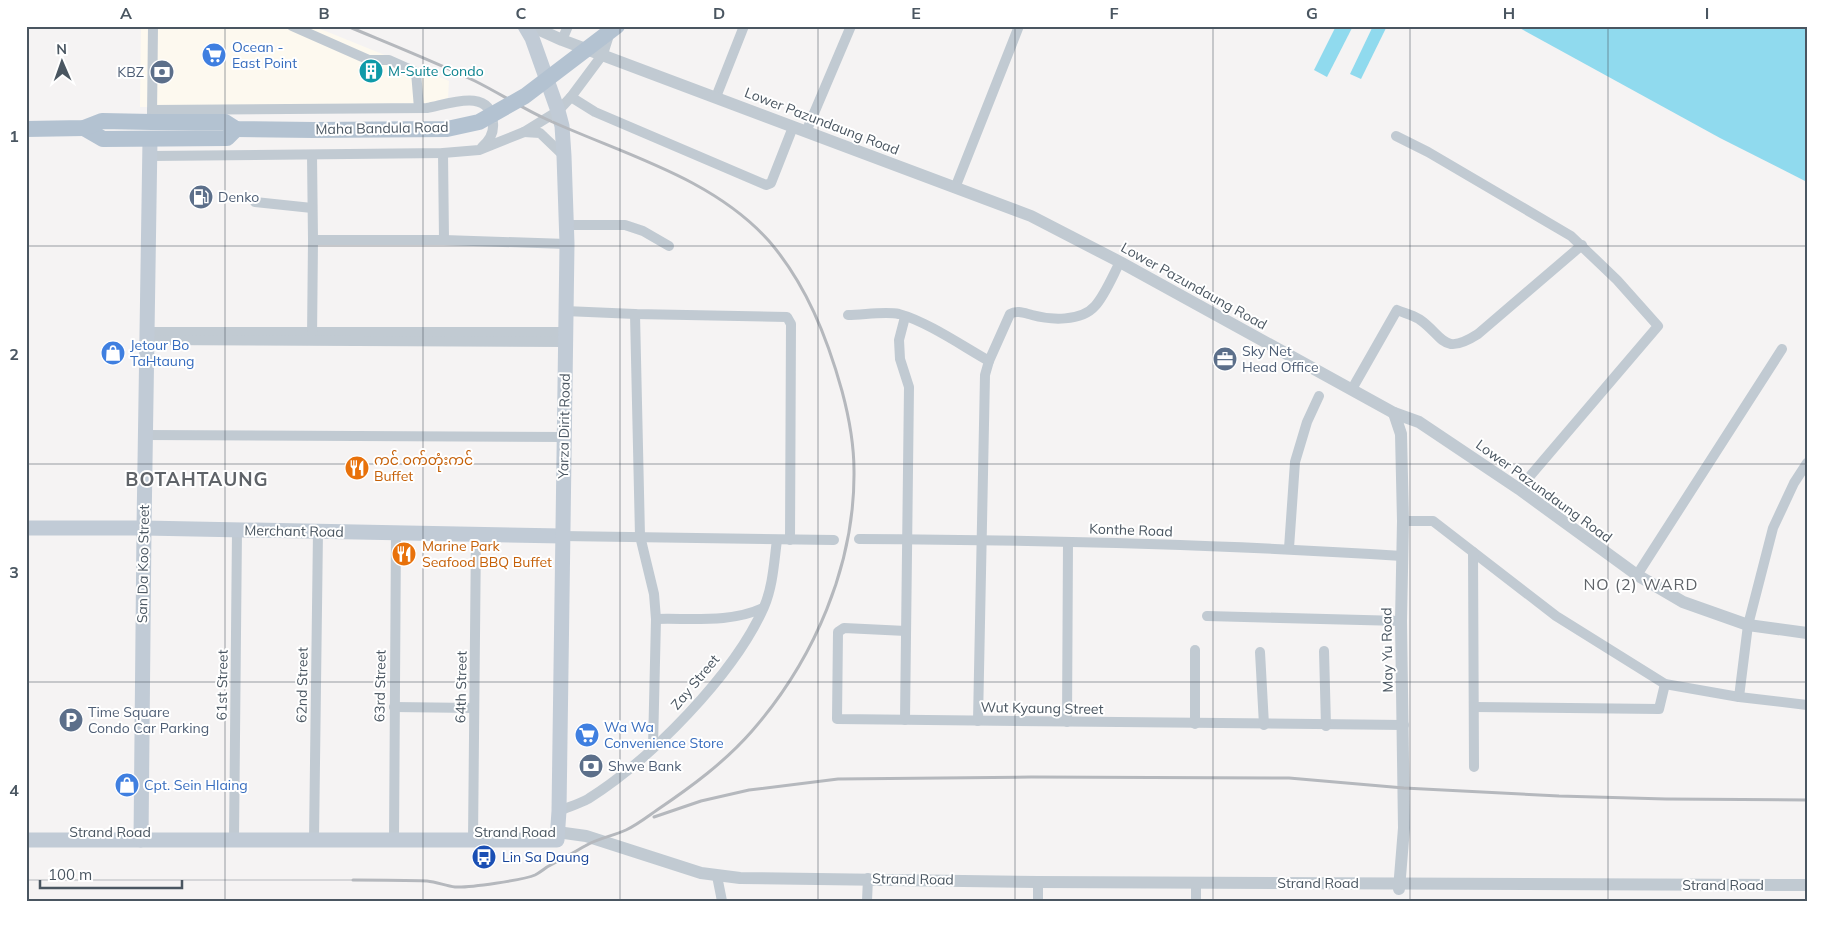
<svg xmlns="http://www.w3.org/2000/svg" width="1833" height="927" viewBox="0 0 1833 927" font-family="Mulish,'Noto Sans Myanmar',sans-serif">
  <style>
    .commercial { fill: #fdf9ef }
    .water { fill: #90daee }
    .lines { fill: none; stroke-linecap: round; stroke-linejoin: round }
    .minor { stroke: #c1cad2; stroke-width: 10 }
    .tertiary { stroke: #c1cad2; stroke-width: 12 }
    .secondary { stroke: #c1cbd6; stroke-width: 15 }
    .primary { stroke: #b3c2d1; stroke-width: 16 }
    .tram { stroke: #b5b8bd; stroke-width: 1 }
    .rail { stroke: #b5b8bd; stroke-width: 3 }
    .primary-bridge { stroke: #b3c2d1; stroke-width: 16 }
    .grid { fill: none; stroke: #4a5661; stroke-width: 1; stroke-opacity: 0.55 }
    .labels { text-anchor: middle; stroke-width: 4; stroke-linejoin: round; paint-order: stroke }
    .shop-label { font-size: 14px; fill: #366cbe; stroke: #fff; text-anchor: start }
    .culture-label { font-size: 14px; fill: #0d838f; stroke: #fff; text-anchor: start }
    .service-label { font-size: 14px; fill: #4e5e75; stroke: #fff; text-anchor: start }
    .street-label { font-size: 14px; fill: #4a5661; stroke: #fff }
    .food-label { font-size: 14px; fill: #c56008; stroke: #fff; text-anchor: start }
    .transit-label { font-size: 14px; fill: #164399; stroke: #fff; text-anchor: start }
    .quarter-label { font-size: 16px; letter-spacing: 1px; fill: #5f6368; stroke: #fff }
    .district-label { font-size: 19px; font-weight: bold; letter-spacing: 1px; fill: #5f6368; stroke: #fff }
    .neatline { fill: none; stroke: #4a5661; stroke-width: 2 }
    .grid-label { font-size: 16px; text-anchor: middle; font-weight: bold; fill: #4a5661 }
  </style>
  <rect width="100%" height="100%" fill="#f5f3f3"/>
  <path class="commercial" d="M141,26h172l136,55 -1,17 -21,5 -287,4z"/>
  <g class="water">
    <path d="M1336,26h17l-26,51 -13,-7z"/>
    <path d="M1373,26h14l-26,53 -11,-5z"/>
    <path d="M1516,26h291v156l-87,-44z"/>
  </g>
  <g class="lines">
    <g class="minor">
      <path d="M292,26l77,34h20l27,12 3,36"/>
      <path d="M562,40l6,-14"/>
      <path d="M571,97l24,15 171,73 5,-2 22,-56"/>
      <path d="M716,97l28,-71"/>
      <path d="M152,110l275,-2c22,-4 64,-21 66,15 1,10 -4,18 -11,24"/>
      <path d="M152,115l1,-89"/>
      <path d="M524,132l16,1 24,23"/>
      <path d="M806,132l45,-106"/>
      <path d="M1396,136l32,16 143,84 46,44 41,46 -139,163"/>
      <path d="M443,153l1,87"/>
      <path d="M312,155l1,85"/>
      <path d="M150,156l293,-3 36,-3 45,-18 34,-21 13,-14 32,-43 7,-22"/>
      <path d="M955,188l64,-162"/>
      <path d="M255,202l57,6"/>
      <path d="M566,225h59l18,6 26,15"/>
      <path d="M565,311l70,3 152,3 4,7 -1,216"/>
      <path d="M635,314l5,222 14,58 2,25 -3,128"/>
      <path d="M848,315c15,0 37,-4 51,-1 27,7 65,33 90,47"/>
      <path d="M147,332h418"/>
      <path d="M312,338l1,-98h131l123,4"/>
      <path d="M147,340l418,2"/>
      <path d="M1352,389l45,-79c7,3 15,5 22,9 25,17 23,38 59,15l104,-89"/>
      <path d="M145,435l419,2"/>
      <path d="M1403,521h30l123,95 109,68 74,13 68,8"/>
      <path d="M562,536l272,4"/>
      <path d="M859,539c181,1 362,5 543,17"/>
      <path d="M1289,548l6,-86 12,-40 12,-26"/>
      <path d="M1473,552l1,215"/>
      <path d="M1637,575l145,-226"/>
      <path d="M1207,616l194,5"/>
      <path d="M656,619c35,-1 75,4 107,-11"/>
      <path d="M906,631l-62,-3 -6,4 -1,87 567,6"/>
      <path d="M1324,651l2,75"/>
      <path d="M1260,652l4,73"/>
      <path d="M1739,697l9,-72 25,-97 21,-45 13,-20"/>
      <path d="M394,707l80,1"/>
      <path d="M1474,707l185,2 6,-25"/>
      <path d="M905,720l4,-333 -9,-28 -1,-19 6,-23"/>
      <path d="M978,721l7,-346 4,-14 21,-47c7,-4 14,-1 22,1 18,5 49,7 63,-9 10,-11 18,-31 25,-44"/>
      <path d="M1067,722l1,-180"/>
      <path d="M1195,724v-74"/>
      <path d="M559,811c9,-4 20,-7 29,-12 62,-39 146,-124 176,-192 9,-21 10,-45 13,-67"/>
      <path d="M234,840l3,-310"/>
      <path d="M314,840l4,-309"/>
      <path d="M394,840l2,-307"/>
      <path d="M473,840l3,-306"/>
      <path d="M717,876l5,25"/>
      <path d="M1038,882v19"/>
      <path d="M867,901l1,-23"/>
      <path d="M1196,901v-14"/>
    </g>
    <g class="tertiary">
      <path d="M531,26l31,14 469,176 89,46 274,151 25,9 100,67 118,86 46,27 65,23 59,8"/>
      <path d="M1394,413l7,21 2,87 -2,100 3,207 -5,61"/>
      <path d="M557,832l29,4 115,37 39,5 298,4 769,3"/>
    </g>
    <g class="secondary">
      <path d="M26,528h118l418,8"/>
      <path d="M26,840h531l2,-29 8,-567 -3,-88 -2,-30 -4,-15 -26,-73 -7,-12"/>
      <path d="M141,840l3,-312 6,-389"/>
    </g>
    <g class="primary">
      <path d="M84,128l19,11 124,-1 9,-9"/>
      <path d="M26,129l58,-1 18,-7 50,1h73l11,7 78,1"/>
    </g>
    <path class="tram" d="M26,880h327"/>
    <g class="rail">
      <path d="M347,26c43,18 86,35 128,55 24,12 47,27 71,38 76,35 166,58 223,122 37,43 58,96 73,150 7,26 12,53 12,80 1,94 -40,189 -102,260 -27,31 -61,56 -95,79 -10,7 -20,15 -31,20 -13,6 -28,8 -41,16 -12,7 -25,14 -38,21 -4,3 -8,6 -12,8 -11,5 -67,13 -80,12 -9,-1 -18,-5 -28,-6 -25,-1 -49,-1 -74,-1"/>
      <path d="M654,817l47,-16 48,-11 89,-11 193,-2 258,1 115,10 155,8 107,3 141,1"/>
    </g>
    <path class="primary-bridge" d="M314,130l133,-1 32,-7 46,-26 92,-70"/>
  </g>
  <path class="grid" d="M225,26v875M423,26v875M620,26v875M818,26v875M1015,26v875M1213,26v875M1410,26v875M1608,26v875M26,246h1781M26,464h1781M26,682h1781"/>
  <defs>
    <symbol id="supermarket-disc" viewBox="-11 -11 22 22"><circle r="9.5" fill="#3f7fe0" stroke="#fff"/><path d="M-6-5.5h2.5l.6 2H6L4.5 2H-2.5L-4.4-4H-6ZM-1.5 3.2a1.3 1.3 0 1 0 .1 0ZM3 3.2a1.3 1.3 0 1 0 .1 0Z" fill="#fff"/></symbol>
    <symbol id="building-disc" viewBox="-11 -11 22 22"><circle r="9.5" fill="#0f9aa8" stroke="#fff"/><path d="M-4-6H4V6H1V3H-1V6H-4ZM-2.5-4.3h1.7v1.8h-1.7ZM.8-4.3h1.7v1.8H.8ZM-2.5-1h1.7V.8h-1.7ZM.8-1h1.7V.8H.8Z" fill="#fff"/></symbol>
    <symbol id="bank-disc" viewBox="-11 -11 22 22"><circle r="9.5" fill="#5c6f8a" stroke="#fff"/><path d="M-6-4H6V4H-6ZM0-2.3a2.3 2.3 0 1 0 0 4.6a2.3 2.3 0 1 0 0-4.6Z" fill="#fff"/></symbol>
    <symbol id="fuel-disc" viewBox="-11 -11 22 22"><circle r="9.5" fill="#5c6f8a" stroke="#fff"/><path d="M-5.5-6h7V0h2V4h1.3V-2.5L3-4.5l.8-.8L6-3V5H2.5V1h-1V6h-7ZM-4.2-4.7v3.2H.2V-4.7Z" fill="#fff"/></symbol>
    <symbol id="shop-disc" viewBox="-11 -11 22 22"><circle r="9.5" fill="#3f7fe0" stroke="#fff"/><path d="M-5-2.5h2.3a2.7 3.5 0 0 1 5.4 0H5L5.5 6h-11ZM-1.5-2.5h3a1.5 2.3 0 0 0-3 0Z" fill="#fff"/></symbol>
    <symbol id="office-disc" viewBox="-11 -11 22 22"><circle r="9.5" fill="#5c6f8a" stroke="#fff"/><path d="M-6-3h4V-5.5h4V-3h4V5H-6ZM-1-4.5V-3h2v-1.5ZM-6 0V1H6V0Z" fill="#fff"/></symbol>
    <symbol id="restaurant-disc" viewBox="-11 -11 22 22"><circle r="9.5" fill="#e8710a" stroke="#fff"/><path d="M-5-6h1v4h1v-4h1v4h1v-4h1v5L-1.5 .5V6h-2V.5L-5-1ZM5-6V6H3V1.5H1.5Q1.5-4 5-6Z" fill="#fff"/></symbol>
    <symbol id="parking-disc" viewBox="-11 -11 22 22"><circle r="9.5" fill="#5c6f8a" stroke="#fff"/><path d="M-3.5-5.5H1a3.5 3.5 0 0 1 0 7H-1V5.5H-3.5ZM-1-3.4V-.6H.8a1.4 1.4 0 0 0 0-2.8Z" fill="#fff"/></symbol>
    <symbol id="bus-disc" viewBox="-11 -11 22 22"><circle r="9.5" fill="#1a4fb4" stroke="#fff"/><path d="M-5-6H5V4H4V6H2V4H-2V6H-4V4H-5ZM-3.5-4V0h7V-4ZM-3.5 1.2v1.5H-2V1.2ZM2 1.2v1.5H3.5V1.2Z" fill="#fff"/></symbol>
  </defs>
  <g fill-rule="evenodd">
    <use href="#supermarket-disc" x="200" y="41" width="28" height="28"/>
    <use href="#building-disc" x="357" y="57" width="28" height="28"/>
    <use href="#bank-disc" x="148" y="58" width="28" height="28"/>
    <use href="#fuel-disc" x="187" y="183" width="28" height="28"/>
    <use href="#shop-disc" x="99" y="339" width="28" height="28"/>
    <use href="#office-disc" x="1211" y="345" width="28" height="28"/>
    <use href="#restaurant-disc" x="343" y="454" width="28" height="28"/>
    <use href="#restaurant-disc" x="390" y="540" width="28" height="28"/>
    <use href="#parking-disc" x="57" y="706" width="28" height="28"/>
    <use href="#supermarket-disc" x="573" y="721" width="28" height="28"/>
    <use href="#bank-disc" x="577" y="752" width="28" height="28"/>
    <use href="#shop-disc" x="113" y="771" width="28" height="28"/>
    <use href="#bus-disc" x="470" y="843" width="28" height="28"/>
  </g>
  <g class="labels">
    <g class="shop-label">
      <text x="232" y="52">Ocean -<tspan x="232" dy="16">East Point</tspan></text>
      <text x="130" y="350">Jetour Bo<tspan x="130" dy="16">TaHtaung</tspan></text>
      <text x="604" y="732">Wa Wa<tspan x="604" dy="16">Convenience Store</tspan></text>
      <text x="144" y="790">Cpt. Sein Hlaing</text>
    </g>
    <g class="culture-label">
      <text x="388" y="76">M-Suite Condo</text>
    </g>
    <g class="service-label">
      <text x="144" y="77" text-anchor="end">KBZ</text>
      <text x="218" y="202">Denko</text>
      <text x="1242" y="356">Sky Net<tspan x="1242" dy="16">Head Office</tspan></text>
      <text x="88" y="717">Time Square<tspan x="88" dy="16">Condo Car Parking</tspan></text>
      <text x="608" y="771">Shwe Bank</text>
    </g>
    <g class="street-label">
      <text transform="translate(822 121) rotate(21)" y="5">Lower Pazundaung Road</text>
      <text transform="translate(382 128) rotate(-1)" y="5">Maha Bandula Road</text>
      <text transform="translate(1194 286) rotate(29)" y="5">Lower Pazundaung Road</text>
      <text transform="translate(564 426) rotate(-89)" y="5">Yarza Dirit Road</text>
      <text transform="translate(1544 491) rotate(36)" y="5">Lower Pazundaung Road</text>
      <text transform="translate(1131 530) rotate(2)" y="5">Konthe Road</text>
      <text transform="translate(294 531) rotate(1)" y="5">Merchant Road</text>
      <text transform="translate(143 564) rotate(-89)" y="5">San Da Koo Street</text>
      <text transform="translate(1387 650) rotate(-91)" y="5">May Yu Road</text>
      <text transform="translate(695 682) rotate(-50)" y="5">Zay Street</text>
      <text transform="translate(222 685) rotate(-89)" y="5">61st Street</text>
      <text transform="translate(302 685) rotate(-89)" y="5">62nd Street</text>
      <text transform="translate(380 686) rotate(-89)" y="5">63rd Street</text>
      <text transform="translate(461 687) rotate(-89)" y="5">64th Street</text>
      <text transform="translate(1042 708) rotate(1)" y="5">Wut Kyaung Street</text>
      <text x="110" y="837">Strand Road</text>
      <text x="515" y="837">Strand Road</text>
      <text transform="translate(913 879) rotate(1)" y="5">Strand Road</text>
      <text x="1318" y="888">Strand Road</text>
      <text x="1723" y="890">Strand Road</text>
    </g>
    <g class="food-label">
      <text x="374" y="465">ကင် ဝက်တုံးကင်<tspan x="374" dy="16">Buffet</tspan></text>
      <text x="422" y="551">Marine Park<tspan x="422" dy="16">Seafood BBQ Buffet</tspan></text>
    </g>
    <g class="transit-label">
      <text x="502" y="862">Lin Sa Daung</text>
    </g>
    <g class="quarter-label">
      <text x="1641" y="590">NO (2) WARD</text>
    </g>
    <g class="district-label">
      <text x="197" y="486">BOTAHTAUNG</text>
    </g>
  </g>
  <rect width="1833" height="927" fill="none" stroke="#ffffff" stroke-width="55"/>
  <g transform="translate(62 62) rotate(358)" stroke="#ffffff" stroke-width="4" paint-order="stroke">
  <path d="M0-4L9 19L0 12L-9 19Z" fill="#4a5661"/>
  <text y="-8" font-size="14" font-weight="bold" text-anchor="middle" fill="#4a5661">N</text>
  </g>
  <path d="M40 880v8h142v-8" fill="none" stroke="#4a5661" stroke-width="2.5"/>
  <text x="48" y="880" font-size="15" fill="#4a5661" stroke="#ffffff" stroke-width="4" paint-order="stroke">100 m</text>
  <rect x="28" y="28" width="1778" height="872" class="neatline"/>
  <g class="grid-label">
    <text x="126" y="19">A</text>
    <text x="324" y="19">B</text>
    <text x="521" y="19">C</text>
    <text x="719" y="19">D</text>
    <text x="916" y="19">E</text>
    <text x="1114" y="19">F</text>
    <text x="1312" y="19">G</text>
    <text x="1509" y="19">H</text>
    <text x="1707" y="19">I</text>
    <text x="14" y="142">1</text>
    <text x="14" y="360">2</text>
    <text x="14" y="578">3</text>
    <text x="14" y="796">4</text>
  </g>
</svg>
